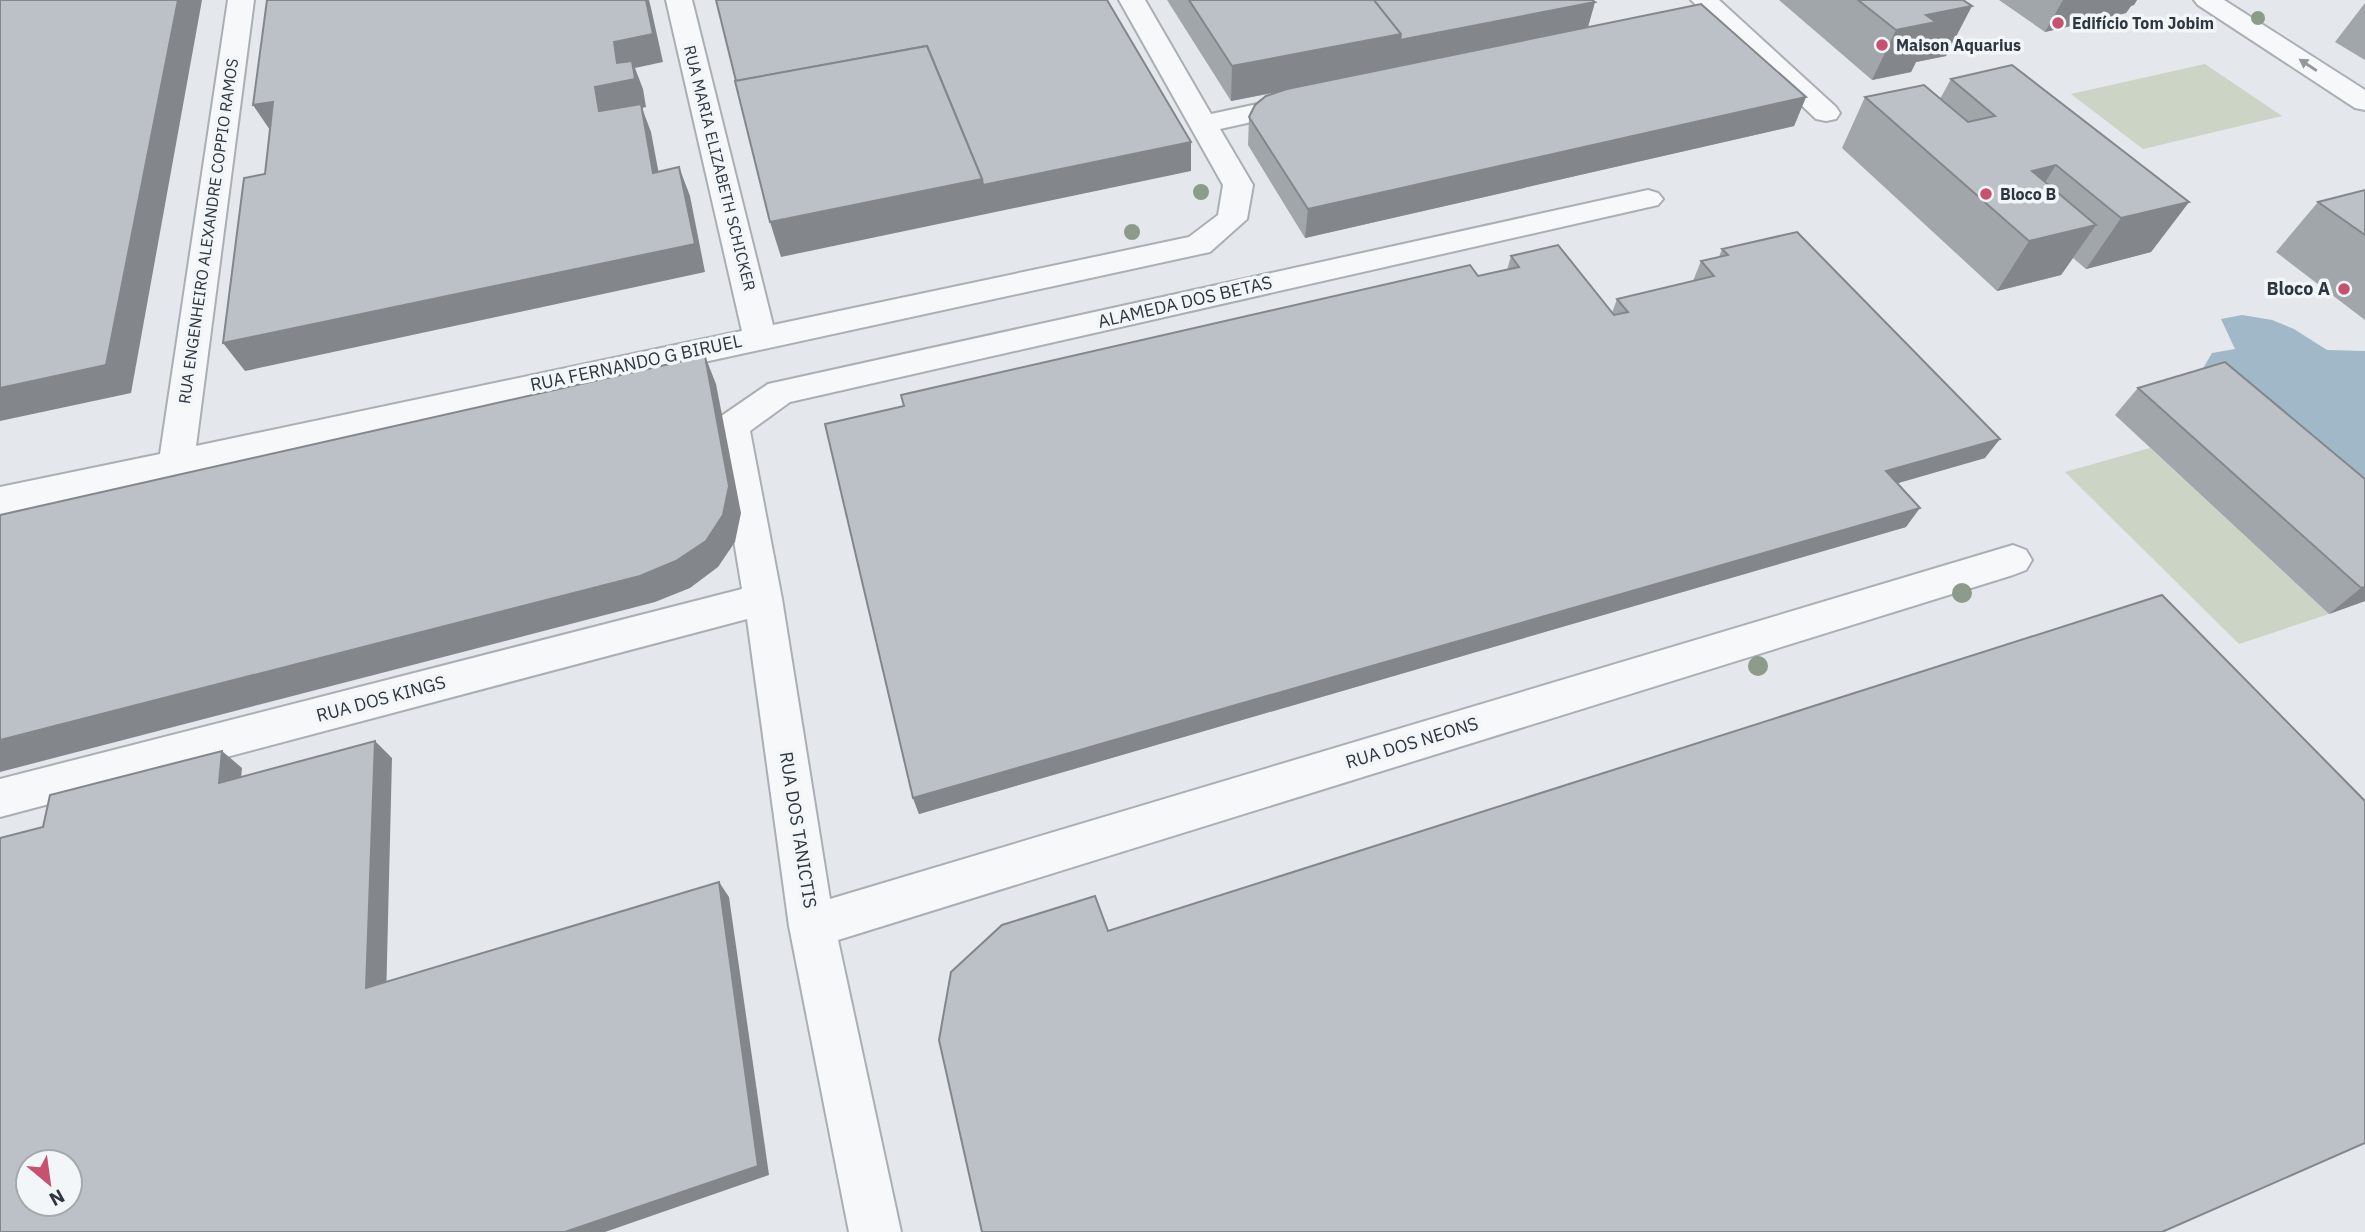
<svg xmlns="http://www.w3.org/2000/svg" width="2365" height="1232" viewBox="0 0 2365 1232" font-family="'IBM Plex Sans',sans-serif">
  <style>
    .green { fill: #cbd4c5 }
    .water { fill: #a1b8c8 }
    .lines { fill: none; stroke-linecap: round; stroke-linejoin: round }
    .street-casing { stroke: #a9afb5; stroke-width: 4 }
    .street { fill: #f6f8f9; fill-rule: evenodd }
    .tree { fill: #8d9b8a }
    .wall { fill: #a1a6ab }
    .shaded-wall { fill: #83878b }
    .building { fill: #bbc1c7; stroke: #83878b; stroke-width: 2; fill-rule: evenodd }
    .oneway { fill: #91989e }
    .poi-dot { fill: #c75270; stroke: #f3f6f8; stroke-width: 2.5 }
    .labels { text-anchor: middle; stroke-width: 7; stroke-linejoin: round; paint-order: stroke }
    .far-poi-label { font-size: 16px; font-weight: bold; fill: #2c3742; stroke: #f3f6f8; text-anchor: start }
    .far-street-label { font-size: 16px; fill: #2c3742; stroke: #f3f6f8 }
    .poi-label { font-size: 18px; font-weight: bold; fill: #2c3742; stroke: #f3f6f8; text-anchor: end }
    .street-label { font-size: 18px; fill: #2c3742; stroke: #f3f6f8 }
  </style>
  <rect width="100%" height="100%" fill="#e4e7eb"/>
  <g class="green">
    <path d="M2205,64l77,52 -139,33 -72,-55z"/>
    <path d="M2150,448l179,166 -90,30 -174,-172z"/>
  </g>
  <path class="water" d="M2242,315l30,5 22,9 33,21 38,1v138l-163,-119 10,-17 23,-4 -14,-30z"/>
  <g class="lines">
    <defs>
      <g id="street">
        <path d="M228,0h26l-58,446 546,-115 -76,-331h26l81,325 416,-88 29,-22 5,-30 -104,-185h26l66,114 93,-20 10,2 4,6 -4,6 -94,21 33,56 -6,34 -37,33 -1210,263v-28l160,-33z"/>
        <path d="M1691,0h28l117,107 4,6 -4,6 -10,2 -10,-2z"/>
        <path d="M2194,0h30l141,90v20l-10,-2 -157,-103z"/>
        <path d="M1648,190l10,3 5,6 -5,6 -868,197 -40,29 32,168 48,300 1183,-354 13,5 6,10 -6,10 -13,5 -1175,365 63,292h-52l-60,-306 -42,-307 -747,198v-38l742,-190 -27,-163 5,-9 48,-33z"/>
      </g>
    </defs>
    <use href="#street" class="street-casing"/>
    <use href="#street" class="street"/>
  </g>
  <g class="tree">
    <circle cx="2258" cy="18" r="7"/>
    <circle cx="1201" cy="192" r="8"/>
    <circle cx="1132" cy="232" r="8"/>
    <circle cx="1962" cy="593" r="10"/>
    <circle cx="1758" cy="666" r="10"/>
  </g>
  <g class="wall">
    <path d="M1167,0h425l3,2 -7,25 218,70 -12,29 -489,112 -57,-93 1,-28 29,-25 -47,9z"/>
    <path d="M1779,0h184l-17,56 -30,6 -5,10 -39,8z"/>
    <path d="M1999,0h138l-3,5 -3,1 -5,7 -81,19z"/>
    <path d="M2365,3v57l-30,-18z"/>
    <path d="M1951,79l238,123 -38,50 -65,17 -13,-11 -12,17 -64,16 -155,-143 23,-51 75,2z"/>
    <path d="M2365,190v130l-89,-68 42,-50z"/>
    <path d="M1722,249l263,209 -87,25 8,44 -987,287 -6,-16 565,-522 29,-6 4,-14 101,57 5,-14 76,-18 8,-20 18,-4z"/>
    <path d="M2138,388l227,91v122l-36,13 -214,-199z"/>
  </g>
  <g class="shaded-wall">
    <path d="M178,0h24l-71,393 -131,28v-33z"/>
    <path d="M646,0h3l2,8 12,54 -28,6 8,21 3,18 -4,1 9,24 13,69 -65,-90 -4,-24 22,-24 -3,-21z"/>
    <path d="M2063,0h74l-3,5 -3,1 -5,7 -81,19z"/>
    <path d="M1595,2l-8,28 -356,71 1,-35 169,-32z"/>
    <path d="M1972,6l-26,50 -30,6 -5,10 -39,8 24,-50 30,-15z"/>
    <path d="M1806,97l-12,29 -489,112 3,-29z"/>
    <path d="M273,102l-1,31 -19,-28z"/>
    <path d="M1191,142v29l-410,86 -11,-35 212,-43z"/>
    <path d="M2056,165l-32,51 8,-45z"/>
    <path d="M679,167l11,29 15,76 -460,99 -22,-28z"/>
    <path d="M2189,202l-38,50 -65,17 35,-51z"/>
    <path d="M2096,225l-35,50 -64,16 32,-50z"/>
    <path d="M705,356l11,28 25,129 -6,29 -17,25 -28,21 -35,14 -655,170v-32z"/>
    <path d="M2000,439l-15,19 -111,32 12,-19z"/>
    <path d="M1920,508l-14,19 -987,287 -6,-16z"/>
    <path d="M2365,587v14l-36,13 32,-26z"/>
    <path d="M375,741l17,17 -6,243 -20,-13z"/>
    <path d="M222,751l20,17 -3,31 -20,-16z"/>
    <path d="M719,882l10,15 40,278 -164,57h-40z"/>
  </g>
  <g class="building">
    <path d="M0,0h178l-72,365 -106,23z"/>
    <path d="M267,0h379l7,34 -39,8 3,21 15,-2 3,18 -40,8 4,24 42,-7 12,69 26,-6 16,77 -472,99 21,-165 21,-4 8,-72 -20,3z"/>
    <path d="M716,0h391l84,142 -208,43 -1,-6 -55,-133 -191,35z"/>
    <path d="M1189,0h185l27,34 -169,32z"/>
    <path d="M1374,0h218l3,2 -195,38 1,-6z"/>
    <path d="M1858,0h105l9,6 -46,9 10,7 -40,8z"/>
    <path d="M1701,4l105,93 -498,112 -59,-92 6,-12 11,-9 21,-7z"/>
    <path d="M927,46l55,133 -212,43 -35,-141z"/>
    <path d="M2012,65l177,137 -68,16 -65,-53 -24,6 64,54 -67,16 -164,-144 59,-12 44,37 27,-6 -44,-37z"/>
    <path d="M2365,190v45l-47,-33z"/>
    <path d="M1797,232l203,207 -114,32 34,37 -1007,290 -88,-374 79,-18 -3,-11 569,-130 8,11 41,-9 -8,-11 47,-11 56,70 14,-3 -11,-13 97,-23 -13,-15 27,-6 -6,-6z"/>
    <path d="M705,356l24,130 -6,29 -17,26 -30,20 -36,15 -640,164v-225z"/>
    <path d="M2225,362l140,117v108l-4,1 -223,-200z"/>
    <path d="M2162,595l203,206v342l-203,89h-1180l-43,-192 12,-68 51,-47 93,-29 13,35z"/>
    <path d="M375,741l-9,247 353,-106 39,284 -193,66h-565v-394l43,-11 7,-32 172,-44 -3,32zM28,1162h42v42h-42z"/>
  </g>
  <defs><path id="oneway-solid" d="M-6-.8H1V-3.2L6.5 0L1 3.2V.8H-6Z" transform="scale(1.75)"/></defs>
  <use class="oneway" href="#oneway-solid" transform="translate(2308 65) rotate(-147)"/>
  <g class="poi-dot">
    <circle cx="2058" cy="23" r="7"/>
    <circle cx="1882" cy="45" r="7"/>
    <circle cx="1986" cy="194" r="7"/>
    <circle cx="2344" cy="289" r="7"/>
  </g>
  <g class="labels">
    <g class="far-poi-label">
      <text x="2072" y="29">Edifício Tom Jobim</text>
      <text x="1896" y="51">Maison Aquarius</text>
      <text x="2000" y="200">Bloco B</text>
    </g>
    <g class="far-street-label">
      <text transform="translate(720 168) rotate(76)" y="6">RUA MARIA ELIZABETH SCHICKER</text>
      <text transform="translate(208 231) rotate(-82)" y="6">RUA ENGENHEIRO ALEXANDRE COPPIO RAMOS</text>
    </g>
    <g class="poi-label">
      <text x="2330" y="295">Bloco A</text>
    </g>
    <g class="street-label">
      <text transform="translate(1185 302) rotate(-13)" y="6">ALAMEDA DOS BETAS</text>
      <text transform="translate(636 363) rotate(-12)" y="6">RUA FERNANDO G BIRUEL</text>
      <text transform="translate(381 699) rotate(-15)" y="6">RUA DOS KINGS</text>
      <text transform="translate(1412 743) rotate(-17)" y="6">RUA DOS NEONS</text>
      <text transform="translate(798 830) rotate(81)" y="6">RUA DOS TANICTIS</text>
    </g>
  </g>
  <g transform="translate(49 1183) rotate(151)"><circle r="33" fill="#f3f6f8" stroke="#a3aaaf" stroke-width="2"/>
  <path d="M0-5L12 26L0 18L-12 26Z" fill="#c75270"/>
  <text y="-10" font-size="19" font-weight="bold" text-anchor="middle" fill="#2c3742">N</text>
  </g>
</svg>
